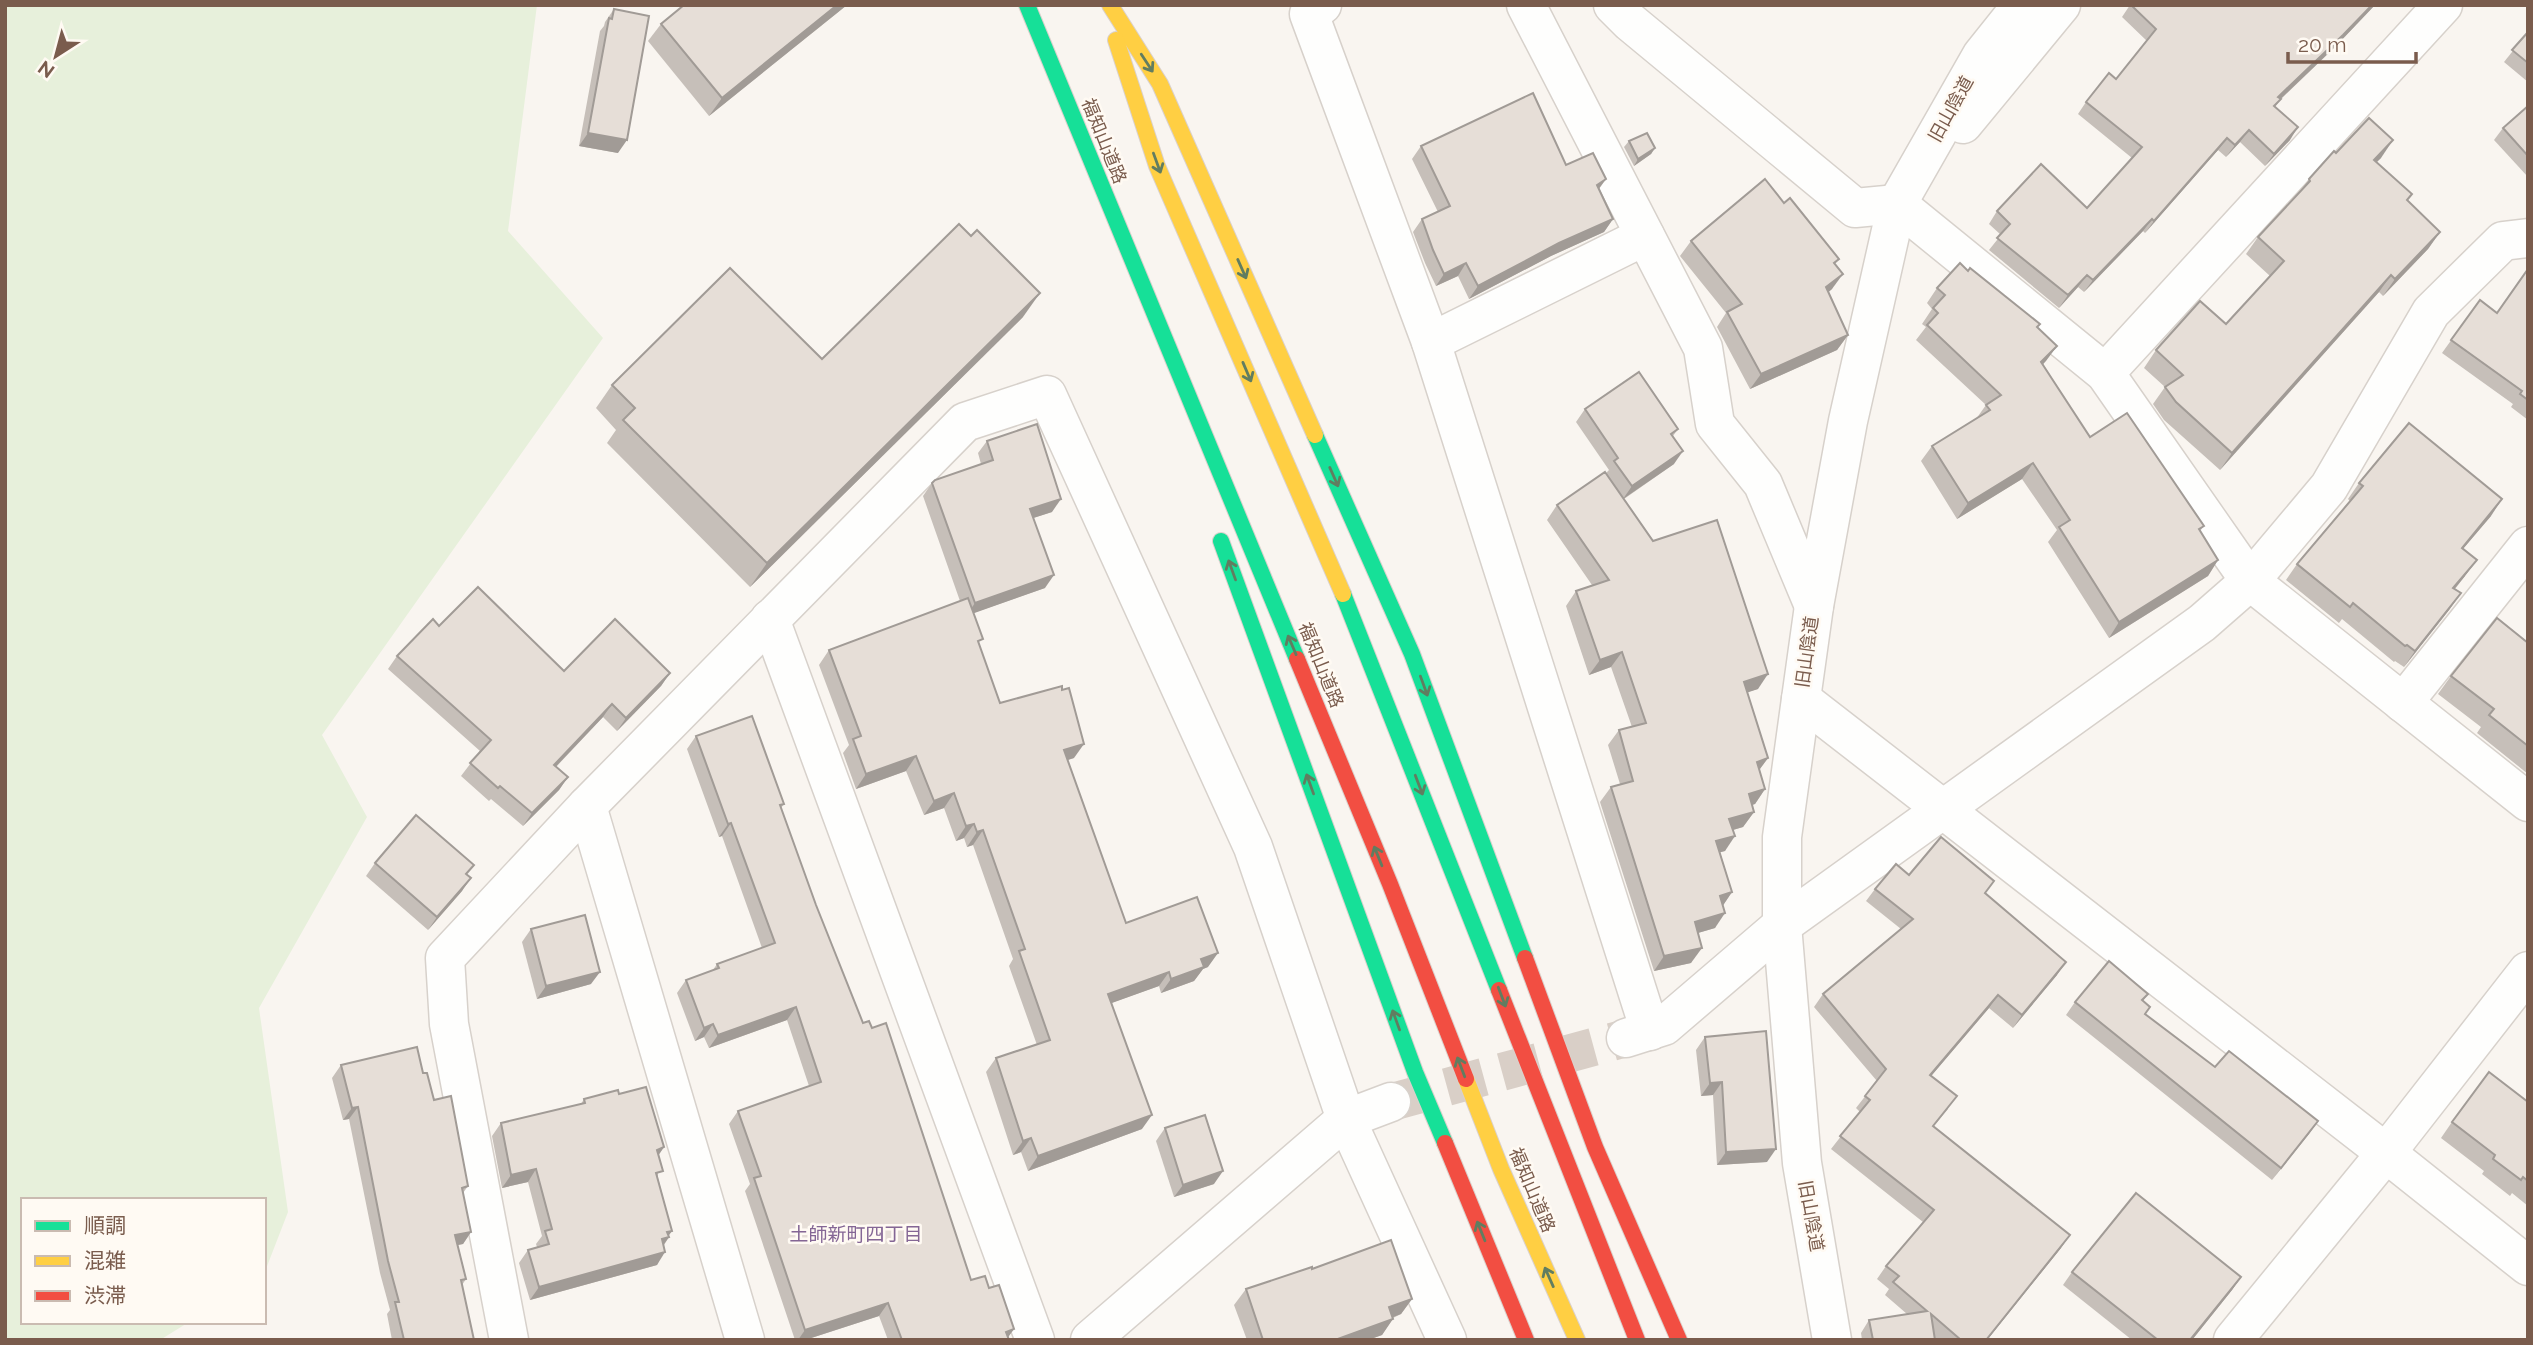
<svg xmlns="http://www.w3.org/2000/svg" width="2533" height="1345" viewBox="0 0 2533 1345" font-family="Raleway,'Noto Sans JP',sans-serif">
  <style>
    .green { fill: #e7f0db }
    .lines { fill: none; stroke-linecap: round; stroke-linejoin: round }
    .street-tunnel { stroke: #d9cfc7; stroke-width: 38; stroke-dasharray: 38 19; stroke-linecap: butt }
    .street-casing { stroke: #d7d1cb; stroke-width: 41 }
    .fast-casing { stroke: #dad1cc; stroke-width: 18 }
    .slow-casing { stroke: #dad1cc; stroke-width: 18 }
    .jam-casing { stroke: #dad1cc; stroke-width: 18 }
    .street { stroke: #fefefd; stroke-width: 38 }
    .fast { stroke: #16e098; stroke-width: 16 }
    .slow { stroke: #ffcf43; stroke-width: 16 }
    .jam { stroke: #f24e42; stroke-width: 16 }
    .wall { fill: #c6bfb9 }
    .shaded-wall { fill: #a19b96 }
    .building { fill: #e6ded7; stroke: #a19b96; stroke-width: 2 }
    .oneway { stroke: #617d60 }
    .labels { text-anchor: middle; stroke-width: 5; stroke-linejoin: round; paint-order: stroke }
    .street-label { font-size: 18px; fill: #7a5c4d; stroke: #fffaf3 }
    .neighbourhood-label { font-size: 19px; fill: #846695; stroke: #fffaf3 }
  </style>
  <rect width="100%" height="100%" fill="#f9f5f0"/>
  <path class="green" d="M5,5h532l-29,226 95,107 -281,397 45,82 -108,191 29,204 -24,62v-74h-241v122h166l-29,18h-155z"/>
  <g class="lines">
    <path class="street-tunnel" d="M1392,1102l234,-64"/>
    <defs>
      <g id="street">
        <path d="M1322,5l-13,9 122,328 219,689"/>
        <path d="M1526,5l177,343 12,76 48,60 51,122"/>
        <path d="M1613,5l17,17 225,186 42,-4 208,169 145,208 278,221"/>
        <path d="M1963,124l98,-119"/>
        <path d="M1431,342l214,-106"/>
        <path d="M2105,373l338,-368"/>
        <path d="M770,619l265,721"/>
        <path d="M1801,699l585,454 142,113"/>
        <path d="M2403,703l125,-157"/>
        <path d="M587,806l158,534"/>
        <path d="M1626,1038l38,-12 118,-101 420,-302 48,-42 79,-94 102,-175 72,-71 25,-3"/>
        <path d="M509,1340l-60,-316 -4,-66 142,-152 378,-384 82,-27 206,452 93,272 101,221"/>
        <path d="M1090,1340l256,-221 45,-17"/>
        <path d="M1832,1340l-30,-177 -20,-238v-88l19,-138 13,-93 34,-185 49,-217 85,-149 40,-50"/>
        <path d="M2233,1340l153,-187 142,-182"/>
      </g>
      <g id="fast">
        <path d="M1027,5l270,654"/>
        <path d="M1315,435l97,219 113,304"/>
        <path d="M1221,541l194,531 30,71"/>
        <path d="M1343,594l156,396"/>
      </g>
      <g id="slow">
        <path d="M1110,5l50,79 155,351"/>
        <path d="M1116,40l41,126 186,428"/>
        <path d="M1466,1079l35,90 76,171"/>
      </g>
      <g id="jam">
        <path d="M1297,659l93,225 76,195"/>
        <path d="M1525,958l70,189 84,193"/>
        <path d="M1499,990l138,350"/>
        <path d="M1445,1143l81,197"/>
      </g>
    </defs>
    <use href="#street" class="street-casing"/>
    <use href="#fast" class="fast-casing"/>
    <use href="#slow" class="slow-casing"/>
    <use href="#jam" class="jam-casing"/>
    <use href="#street" class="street"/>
    <use href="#fast" class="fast"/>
    <use href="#slow" class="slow"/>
    <use href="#jam" class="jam"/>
  </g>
  <g class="wall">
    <path d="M847,5l-138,111 -61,-75 13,-17z"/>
    <path d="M2130,5h245l-40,42 -54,52 -6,8 15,33 -25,26 -25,-24 -14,15 -8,-7 -73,83 -2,-2 -59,61 -6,-5 -19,21 -70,-58 12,-15 -12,-11 8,-13 90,-3 45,-50 -54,-44 8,-12 30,-23 31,-38 -25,-24z"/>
    <path d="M614,9l4,144 -39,-7 21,-115 4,-5 1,-4z"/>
    <path d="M2528,32v50l-24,-20z"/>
    <path d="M2528,106v71l-34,-37 9,-12z"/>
    <path d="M1629,141l26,7 -4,6 -17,12 -10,-19z"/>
    <path d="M1421,146l145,19 40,14 -7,10 14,30 -9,13 -53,24 -82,43 -11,-23 -22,10 -11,-23 -12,-31 9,-13 16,-7 -26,-53z"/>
    <path d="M2336,153l45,5 -5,4 31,39 33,31 -12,17 -45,47 -4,-4 -159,178 -56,-50 -11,-16 12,-17 -21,-19 12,-18 70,-26 44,-48 -24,-22 12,-17 43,-47 8,-11z"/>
    <path d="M1784,203l55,56 -4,5 -3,25 -4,3 20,43 -11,15 -87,39 -33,-62 9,-14 -46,-57 11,-15z"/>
    <path d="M2528,269v151l-17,-13 2,-3 -71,-51 38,-53 17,13z"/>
    <path d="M1968,271l69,57 20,18 -14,18 47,73 114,89 -4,5 18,29 -10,16 -99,62 -61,-96 9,-12 -35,-51 -65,40 -36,-58 11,-15 44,-27 10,-14 -70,-65 10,-13 -4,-3 10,-15 -5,-6 10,-15z"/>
    <path d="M1023,317l-273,270 -143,-144 9,-13 -20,-22 16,-23 210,-26z"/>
    <path d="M1585,409l93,20 -5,7 1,28 -50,35 134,190 -11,3 21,66 -9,12 6,19 -10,15 -3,1 2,7 -11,15 -10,3 -8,21 -5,1 12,40 -9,13 -8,23 -17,5 -7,30 -37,8 -54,-169 11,-15 9,-3 -12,-39 11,-15 13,-3 -21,-60 -22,8 -23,-69 10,-15 16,-6 -45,-65 10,-15 49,-32 3,-3 -33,-48z"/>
    <path d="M987,441l65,71 -19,6 12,70 -72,25 6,32 21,58 74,55 -6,2 58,163 82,44 -5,2 -9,12 -33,12 -2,-7 -48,17 31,126 -114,42 -7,-19 -8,3 -27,-83 10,-14 41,-13 -28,-79 4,-7 -40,-114 -6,2 -3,-9 -8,3 -12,-33 -20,7 -18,-44 -50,18 -13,-36 6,-8 -30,-80 10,-15 131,-49 -37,-105 9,-13 49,-19 -3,-11z"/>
    <path d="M2359,483l132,33 -28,33 2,27 -10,13 6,4 -12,17 -45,57 -9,-6 -1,1 -52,-43 -3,4 -53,-43 11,-16 53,-63 -2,-2z"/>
    <path d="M439,626l125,45 106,2 -9,13 -44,45 -14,-14 -47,50 12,10 -9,13 -36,36 -32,-27 -2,2 -28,-25 19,-25 -92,-82 9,-13z"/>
    <path d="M2528,643v131l-51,-41 4,-6 -43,-33 13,-18z"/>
    <path d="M696,736l88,68 -3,4 35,97 47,118 108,257 18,8 25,41 -6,8 1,3h-121l-9,-24 -74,24h-10l-50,-149 5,-7 -21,-60 9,-13 71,-25 -22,-66 -78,28 -5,-11 -9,4 -18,-48 9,-13 27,-10 4,-6 45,-16 -40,-112 -3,1 -32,-88z"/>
    <path d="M375,863l93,12 -6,16 -34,39 -62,-54z"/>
    <path d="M1909,875l76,19 72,81 -44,53 -24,-20 -58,68 17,33 -14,17 127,122 -74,92h-50l-2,-2v2h-73l-1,-7 8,-13 38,-6 -22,-19 4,-6 -12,-10 9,-13 37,-44 -92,-73 29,-37 -4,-4 21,-27 -63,-74 9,-13 78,-65 -35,-28 9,-12z"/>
    <path d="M531,929l60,55 -54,15 -15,-57z"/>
    <path d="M2148,994l-5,7 2,13 70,53 103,54 -46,59 -206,-165 9,-13z"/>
    <path d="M1705,1037l62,125 -50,3 -4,-70 -12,1 -5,-46z"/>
    <path d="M341,1065l82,8 45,113 -5,7 8,39 -8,12 -5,1 8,34 -4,6 12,55h-82l-5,-26 3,-4 -10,-37 -31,-154 -6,1 -11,-42z"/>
    <path d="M619,1094l45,53 -6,9v22l14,53 -4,4 1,2 -5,8 -7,20 -127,35 -11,-37 9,-13 9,-3 -1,-3 6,-8 -14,-54 -26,6 -10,-52 9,-13 80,-19 3,-5z"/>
    <path d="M2528,1102v104l-16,-13 -2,3 -28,-22 2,-3 -43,-33 11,-16z"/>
    <path d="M1165,1128l49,56 -40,13 -18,-56z"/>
    <path d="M1312,1269l100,30 -11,15 -8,4 -11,17 -14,5h-121l-13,-35 12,-16z"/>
    <path d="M2072,1272l169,5 -9,13 -40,50h-60l-69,-55z"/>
  </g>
  <g class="shaded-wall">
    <path d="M837,5h10l-138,111 13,-18z"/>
    <path d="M2372,5h3l-40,42 -65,62 8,-12z"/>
    <path d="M2298,127l-8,13 -25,26 9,-12z"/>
    <path d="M2249,130l-9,12 -14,15 9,-12z"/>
    <path d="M588,133l39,7 -9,13 -39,-7z"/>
    <path d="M2227,138l-9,12 -73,83 9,-12z"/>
    <path d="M2393,140l-12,18 -19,19 12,-17z"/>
    <path d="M1655,148l-4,6 -17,12 4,-7z"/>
    <path d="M1606,179l-9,12v-6z"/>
    <path d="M1613,219l-9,13 -53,24 -82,43 9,-13 81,-43z"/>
    <path d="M2152,219l-9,12 -59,61 9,-12z"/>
    <path d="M2440,232l-12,17 -45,47 12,-17z"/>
    <path d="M1466,263l-8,13 -22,10 8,-12z"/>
    <path d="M1843,274l-11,15 -16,14 10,-16z"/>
    <path d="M2087,275l-9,12 -19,21 9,-13z"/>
    <path d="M2391,275l-12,17 -159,178 12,-17z"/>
    <path d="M1040,293l-17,24 -273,270 17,-24z"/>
    <path d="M1848,335l-11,15 -87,39 11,-15z"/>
    <path d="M2057,346l-11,15 -15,16 10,-15z"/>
    <path d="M1683,451l-9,13 -51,35 9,-13z"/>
    <path d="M2033,463l-11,16 -65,40 11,-16z"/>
    <path d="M1061,499l-9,13 -31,10 9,-13z"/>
    <path d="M2502,499l-11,17 -41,48 12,-16z"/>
    <path d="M2218,560l-10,16 -99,62 10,-16z"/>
    <path d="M2477,560l-12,16 -23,28 11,-16z"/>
    <path d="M1054,575l-9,13 -79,28 9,-13z"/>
    <path d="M2461,593l-12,17 -45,57 11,-16z"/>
    <path d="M1622,652l-11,15 -22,8 11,-15z"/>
    <path d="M670,673l-9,13 -44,45 9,-13z"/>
    <path d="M1768,674l-10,15 -24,8 10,-15z"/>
    <path d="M612,704l-9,13 -58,61 9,-13z"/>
    <path d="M1084,744l-10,14 -20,6 10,-14z"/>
    <path d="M916,756l-10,15 -50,18 10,-15z"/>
    <path d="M1768,758l-11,15v-11z"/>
    <path d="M568,777l-9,13 -36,36 9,-13z"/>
    <path d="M1765,789l-10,15 -17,5 11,-15z"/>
    <path d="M954,793l-10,15 -20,7 10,-14z"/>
    <path d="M1754,812l-11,15 -24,7 10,-15z"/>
    <path d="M731,823l-9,13 -3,1 9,-13z"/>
    <path d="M974,824l-10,14 -8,3 10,-15z"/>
    <path d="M983,830l-10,15 -6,2 10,-15z"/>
    <path d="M1735,836l-10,15 -19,5 10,-15z"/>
    <path d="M471,878l-9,13 -34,39 9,-13z"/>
    <path d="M1732,892l-10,15 -2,-11z"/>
    <path d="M1725,913l-10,15 -31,9 11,-15z"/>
    <path d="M1702,948l-11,15 -37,8 10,-15z"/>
    <path d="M1218,953l-10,14 -5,2 -9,12 -33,12 10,-14 30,-20z"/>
    <path d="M2066,962l-9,13 -44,53 9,-13z"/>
    <path d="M600,972l-9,12 -54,15 9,-13z"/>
    <path d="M1169,972l-10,14 -61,22 10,-14z"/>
    <path d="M1998,995l-9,13 -68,80 9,-13z"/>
    <path d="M796,1007l-9,13 -78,28 9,-13z"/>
    <path d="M713,1024l-9,13 -9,4 9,-13z"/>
    <path d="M1722,1082l-9,13 -12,1 9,-13z"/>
    <path d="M358,1107l-9,12 -6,1 9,-12z"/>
    <path d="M1152,1115l-10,14 -114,42 10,-15z"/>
    <path d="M2318,1121l-9,13 -37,46 9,-12z"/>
    <path d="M1031,1138l-10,14 -8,3 10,-14z"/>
    <path d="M664,1147l-9,13 2,-10z"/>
    <path d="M1776,1149l-9,13 -50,3 9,-13z"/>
    <path d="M536,1169l-8,13 -26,6 9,-13z"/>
    <path d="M1223,1171l-9,13 -40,13 9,-12z"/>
    <path d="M672,1231l-5,7 2,-1 -9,13 -7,2 14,-20z"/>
    <path d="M471,1232l-8,12 -16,3 8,-12z"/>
    <path d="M2070,1235l-9,13 -74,92h-1z"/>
    <path d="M665,1252l-8,13 -127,35 9,-13z"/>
    <path d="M2241,1277l-9,13 -40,50h-2z"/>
    <path d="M1412,1299l-11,15 -23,9 11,-16z"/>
    <path d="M888,1303l-9,13 -74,24h-7l7,-10z"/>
    <path d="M1393,1319l-11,16 -14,5h-33z"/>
    <path d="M1014,1329l-8,11v-8z"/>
  </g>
  <g class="building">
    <path d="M684,5h153l-115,93 -61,-74z"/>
    <path d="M2131,5h241l-29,30 -65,62 3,2 -7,7 24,21 -24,27 -25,-24 -14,15 -8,-7 -73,83 -2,-2 -59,61 -6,-5 -19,20 -71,-57 13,-14 -13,-13 44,-47 46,44 55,-61 -56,-45 23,-29 7,6 40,-50z"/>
    <path d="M614,9l35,7 -22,124 -39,-7 21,-115 3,1z"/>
    <path d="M2528,32v31l-16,-13z"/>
    <path d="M1533,93l33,72 27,-12 13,26 -9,6 16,34 -54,24 -81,43 -12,-23 -22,11 -11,-24 -11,-31 28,-13 -29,-60z"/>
    <path d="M2528,106v50l-25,-28z"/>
    <path d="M2369,118l24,22 -19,20 38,34 -5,6 33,32 -45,47 -4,-4 -159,178 -56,-51 -11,-15 18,-12 -27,-25 44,-49 26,23 58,-63 -26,-24 52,-56 -1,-2 25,-28 2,2z"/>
    <path d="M1647,133l8,15 -17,11 -9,-18z"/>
    <path d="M1765,179l19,24 6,-5 49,61 -5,4 9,11 -17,13 22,48 -87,39 -34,-62 15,-8 -51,-63z"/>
    <path d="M959,224l12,12 6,-6 63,63 -273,270 -144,-143 12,-12 -23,-23 118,-117 92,91z"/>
    <path d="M1960,263l8,8 2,-3 70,56 -3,3 20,19 -16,16 49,75 37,-24 77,113 -5,3 19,31 -99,62 -60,-95 11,-7 -37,-57 -65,40 -36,-57 58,-36 -4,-5 15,-10 -74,-70 11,-12 -5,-5 12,-13 -8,-7z"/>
    <path d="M2528,269v131l-8,-6 2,-3 -71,-51 29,-40 17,13z"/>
    <path d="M1639,372l39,57 -7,5 12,17 -51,35 -18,-25 4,-3 -33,-49z"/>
    <path d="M2409,423l93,76 -40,49 15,12 -24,28 8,5 -46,58 -8,-6 -2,1 -52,-43 -3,4 -53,-43 66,-78 -4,-3z"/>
    <path d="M1037,424l24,75 -31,10 24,66 -79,28 -43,-120 3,-3 58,-20 -6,-19z"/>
    <path d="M1605,472l48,69 64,-21 51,154 -24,8 24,76 -11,4 8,27 -16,5 5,18 -25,7 6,17 -19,5 16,51 -12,4 5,17 -30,9 7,26 -38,8 -53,-169 22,-6 -14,-51 27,-7 -24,-71 -22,8 -24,-69 33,-11 -52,-75z"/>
    <path d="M478,587l86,84 51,-52 55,54 -44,45 -14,-14 -58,61 14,12 -36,36 -32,-27 -2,2 -28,-25 21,-23 -94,-84 36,-37 6,7z"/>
    <path d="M968,598l15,41 -5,2 22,62 62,-17v4l7,-2 15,56 -20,6 62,173 71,-26 21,56 -17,6 3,8 -33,12 -2,-7 -61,22 44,121 -114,41 -7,-18 -8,3 -27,-83 54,-18 -31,-89 6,-2 -42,-119 -6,2 -3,-8 -8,2 -12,-33 -20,8 -18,-45 -50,18 -13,-35 8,-3 -32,-86z"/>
    <path d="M2497,618l31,25v103l-39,-31 5,-6 -43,-33z"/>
    <path d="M752,716l32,88 -4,1 36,100 47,118 6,-2 3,7 14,-5 85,257 14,-4 4,12 10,-3 15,44 -8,3 3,8h-107l-14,-37 -83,27 -51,-152 7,-2 -23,-65 83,-29 -25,-75 -78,28 -5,-11 -9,4 -18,-48 33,-12 -2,-4 58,-21 -44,-120 -3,1 -32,-88z"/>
    <path d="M416,815l58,50 -8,9 5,4 -34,39 -62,-54z"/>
    <path d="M1941,837l53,44 -9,12 81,69 -44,53 -24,-20 -68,80 27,21 -24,30 137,109 -84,105h-25l-30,-26 4,26h-62l-4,-20 58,-9 -34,-29 6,-6 -13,-10 48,-56 -94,-74 30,-36 -5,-4 21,-27 -63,-75 90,-75 -38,-30 21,-25 13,11z"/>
    <path d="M585,915l15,57 -54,14 -15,-57z"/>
    <path d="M2109,961l39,33 -6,6 8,7 -5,7 70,53 14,-16 89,70 -37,47 -206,-166z"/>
    <path d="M1766,1031l10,118 -50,3 -4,-70 -12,1 -5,-46z"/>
    <path d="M417,1047l6,26h4l7,27 17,-4 17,90 -6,2 9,44 -16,3 11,44 -5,1 13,60h-70l-9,-38h4l-11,-41 -30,-154 -6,1 -11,-43z"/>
    <path d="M2489,1072l39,30v79l-5,-4 -2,3 -28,-21 2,-4 -43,-33z"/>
    <path d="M646,1087l18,60 -7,3 6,21 -7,2 16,58 -5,1 2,5 -7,2 3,13 -126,35 -11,-37 21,-6 -4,-13 7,-2 -16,-60 -25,6 -10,-52 84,-20 -1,-4 34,-9 1,4z"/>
    <path d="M1205,1115l18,56 -40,14 -18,-57z"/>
    <path d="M2136,1193l105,84 -51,63h-32l-86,-68z"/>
    <path d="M1391,1240l21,59 -23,8 4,12 -58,21h-72l-17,-51 66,-22v2z"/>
  </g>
  <defs><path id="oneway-shaft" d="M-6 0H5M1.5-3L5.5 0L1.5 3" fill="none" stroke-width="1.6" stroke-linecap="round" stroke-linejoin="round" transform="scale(1.75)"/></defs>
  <g class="oneway">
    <use href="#oneway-shaft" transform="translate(1147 63) rotate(57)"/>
    <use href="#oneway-shaft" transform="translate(1157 163) rotate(70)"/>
    <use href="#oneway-shaft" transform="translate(1242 269) rotate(66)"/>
    <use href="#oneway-shaft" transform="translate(1247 372) rotate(67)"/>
    <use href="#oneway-shaft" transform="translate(1334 477) rotate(66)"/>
    <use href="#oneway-shaft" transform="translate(1232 570) rotate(-110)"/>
    <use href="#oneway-shaft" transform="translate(1292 645) rotate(-113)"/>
    <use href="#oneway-shaft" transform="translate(1424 686) rotate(70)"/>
    <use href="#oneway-shaft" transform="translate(1310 784) rotate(-110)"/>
    <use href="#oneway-shaft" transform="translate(1419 785) rotate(69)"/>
    <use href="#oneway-shaft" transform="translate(1378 856) rotate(-112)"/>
    <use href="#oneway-shaft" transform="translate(1502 997) rotate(69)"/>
    <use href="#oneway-shaft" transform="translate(1396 1020) rotate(-110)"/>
    <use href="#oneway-shaft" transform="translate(1461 1067) rotate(-111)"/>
    <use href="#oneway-shaft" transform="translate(1481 1231) rotate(-112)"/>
    <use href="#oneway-shaft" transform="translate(1549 1277) rotate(-114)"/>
  </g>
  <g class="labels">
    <g class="street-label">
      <text transform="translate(1951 109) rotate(-61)" y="6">旧山陰道</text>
      <text transform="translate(1104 141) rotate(68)" y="6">福知山道路</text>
      <text transform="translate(1807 652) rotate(-82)" y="6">旧山陰道</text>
      <text transform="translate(1321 665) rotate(68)" y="6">福知山道路</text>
      <text transform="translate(1532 1190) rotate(67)" y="6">福知山道路</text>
      <text transform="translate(1811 1216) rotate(80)" y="6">旧山陰道</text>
    </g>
    <g class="neighbourhood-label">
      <text x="856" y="1241">土師新町四丁目</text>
    </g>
  </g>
  <rect width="2533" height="1345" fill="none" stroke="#7a5c4d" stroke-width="14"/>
  <rect x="21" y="1198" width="245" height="126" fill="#fffaf3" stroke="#cabbb1" stroke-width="2"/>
  <rect x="35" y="1221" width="35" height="10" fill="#16e098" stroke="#cabbb1" stroke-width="2"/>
  <text x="84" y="1233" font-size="21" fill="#7a5c4d">順調</text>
  <rect x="35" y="1256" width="35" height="10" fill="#ffcf43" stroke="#cabbb1" stroke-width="2"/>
  <text x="84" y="1268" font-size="21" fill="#7a5c4d">混雑</text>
  <rect x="35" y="1291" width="35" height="10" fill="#f24e42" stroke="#cabbb1" stroke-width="2"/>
  <text x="84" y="1303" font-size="21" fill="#7a5c4d">渋滞</text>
  <g transform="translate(56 56) rotate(216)" stroke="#fffaf3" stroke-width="5" paint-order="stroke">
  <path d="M0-5L12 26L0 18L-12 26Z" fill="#7a5c4d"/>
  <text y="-10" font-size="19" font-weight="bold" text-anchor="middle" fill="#7a5c4d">N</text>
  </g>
  <path d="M2288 52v10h128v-10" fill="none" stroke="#7a5c4d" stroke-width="3.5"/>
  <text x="2298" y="52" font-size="21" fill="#7a5c4d" stroke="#fffaf3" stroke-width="5" paint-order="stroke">20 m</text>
</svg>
